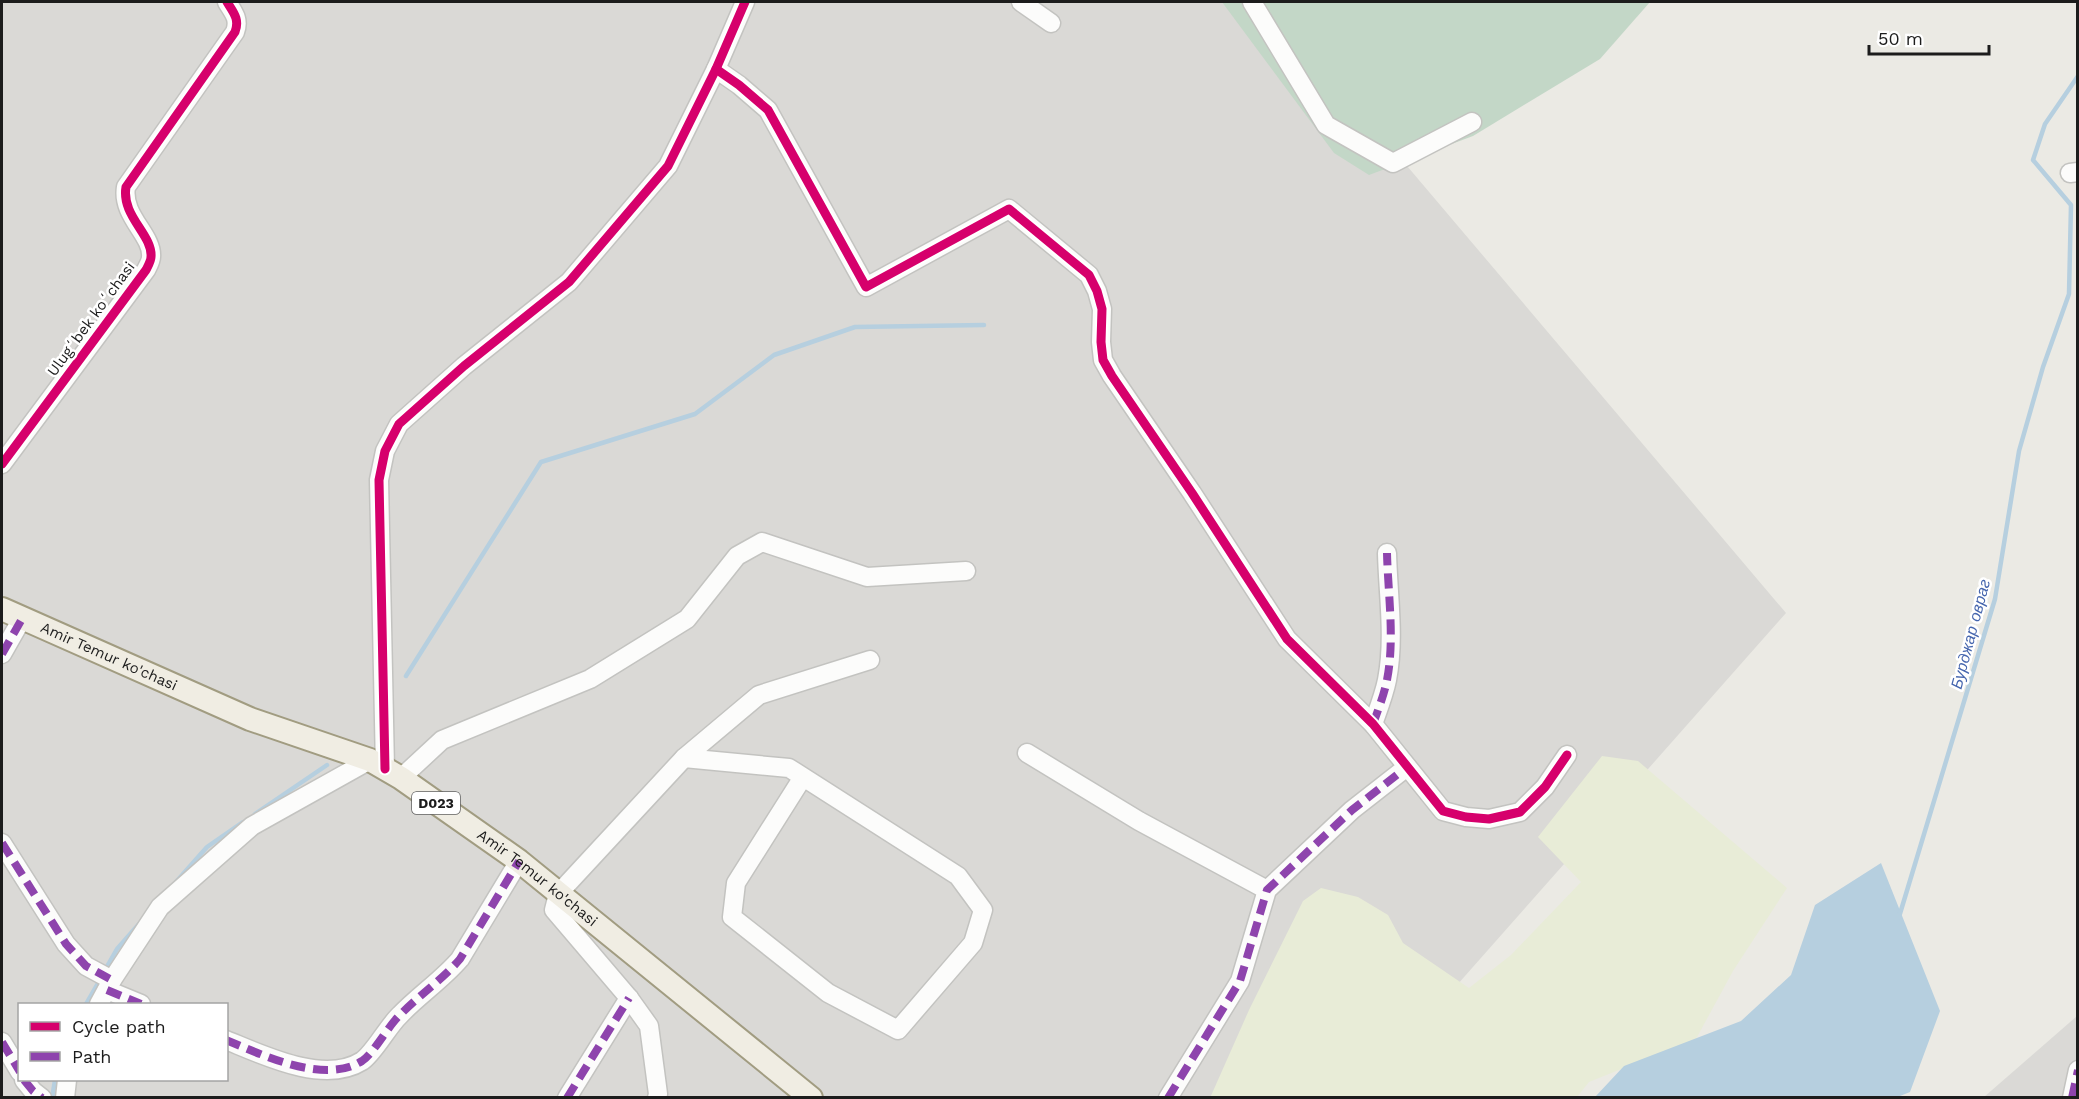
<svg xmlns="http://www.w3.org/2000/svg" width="2079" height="1099" viewBox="0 0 2079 1099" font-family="'Work Sans',sans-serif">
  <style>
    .residential { fill: #dad9d6; fill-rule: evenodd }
    .farmland { fill: #e8ecd7 }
    .cemetery { fill: #c3d7c7 }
    .water { fill: #b6cfdf }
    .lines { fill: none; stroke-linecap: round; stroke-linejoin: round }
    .stream { stroke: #b6cfdf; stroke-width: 4.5 }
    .minor-casing { stroke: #c3c3c0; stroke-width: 21 }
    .major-casing { stroke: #a19c81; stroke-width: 26 }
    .minor { stroke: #fcfcfb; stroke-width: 18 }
    .major { stroke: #f0ede3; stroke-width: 22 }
    .quiet { stroke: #8e44ad; stroke-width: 8; stroke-dasharray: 15 8; stroke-linecap: butt }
    .cycleway-casing { stroke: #fff; stroke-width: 13 }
    .cycleway { stroke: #d6006c; stroke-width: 9 }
    .labels { text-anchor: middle; stroke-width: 5; stroke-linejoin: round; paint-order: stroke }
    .shield { fill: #fff; stroke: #606060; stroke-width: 1.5 }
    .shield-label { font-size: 14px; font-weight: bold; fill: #1c1c1c }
    .street-label { font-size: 15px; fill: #1c1c1c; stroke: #fff }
    .water-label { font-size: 16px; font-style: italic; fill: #4666ae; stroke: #fff }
  </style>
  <rect width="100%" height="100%" fill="#ebeae4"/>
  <g class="residential">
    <path d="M2,2h1266l518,611 -428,484 -1356,1zM20,1004h206v76h-206z"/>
    <path d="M2077,1016v81h-93z"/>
  </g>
  <path class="farmland" d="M1602,756l36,5 149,127 -54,83 -37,68 -107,43 -12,15 -367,1 39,-88 54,-109 18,-13 37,9 30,18 15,28 66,45 42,-33 70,-73 -43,-45z"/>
  <path class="cemetery" d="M1222,2h428l-50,57 -127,77 -104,39 -35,-22z"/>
  <path class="water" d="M1881,863l59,148 -30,81 -15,6 -300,-1 29,-31 117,-45 50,-46 24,-70z"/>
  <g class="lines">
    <g class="stream">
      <path d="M406,676l135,-214 154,-48 79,-59 81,-28 129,-2"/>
      <path d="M255,814l72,-49"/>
      <path d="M176,882l31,-35 36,-25"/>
      <path d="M1899,917l96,-318 24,-148 24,-84 26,-73 2,-89 -38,-45 12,-36 33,-48"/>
      <path d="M105,970l12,-21 22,-25"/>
      <path d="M86,1004l15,-26"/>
      <path d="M52,1098l3,-18"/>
    </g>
    <defs>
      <g id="minor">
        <path d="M1021,2l30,21"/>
        <path d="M1252,2l74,123 67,38 79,-41"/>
        <path d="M716,69l23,16 29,25 98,177 143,-78 80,66 8,16 5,18 -1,33 2,18 9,16 80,117 95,146 86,85 70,87 23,6 23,2 31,-7 25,-25 22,-32"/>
        <path d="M2070,173l8,-1"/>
        <path d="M2,464l144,-194c2,-4 5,-9 5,-13 2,-22 -30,-41 -25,-70l109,-155c5,-13 -2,-20 -8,-30"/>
        <path d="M2,654l21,-37"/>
        <path d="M1373,724c5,-14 11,-29 14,-44 8,-41 1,-86 0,-127"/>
        <path d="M1027,753l112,68 128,69"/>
        <path d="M684,758l105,10 169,108 25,34 -10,33 -75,87 -70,-37 -96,-76 4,-34 67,-106"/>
        <path d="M385,769l-6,-289 6,-29 14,-27 65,-58 105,-84 99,-116 48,-97 29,-67"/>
        <path d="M401,778l41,-38 148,-61 97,-60 50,-63 25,-14 105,35 99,-6"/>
        <path d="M2,843l64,101 20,22 26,14"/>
        <path d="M107,990l34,14"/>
        <path d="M99,1004l13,-24 48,-73 92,-81 118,-66"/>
        <path d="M226,1040c37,15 98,45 136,21 12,-8 26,-35 38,-46 19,-20 42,-35 60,-56l59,-98"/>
        <path d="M2,1042l18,30"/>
        <path d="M24,1080l9,11 9,7"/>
        <path d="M65,1098l2,-18"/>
        <path d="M567,1098l62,-100"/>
        <path d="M657,1098l1,-4 -9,-68 -20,-28 -75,-88 4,-16 126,-136 75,-63 111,-35"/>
        <path d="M1168,1098l72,-117 27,-91 85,-80 55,-43"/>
        <path d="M2072,1098l6,-28"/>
      </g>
      <g id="major">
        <path id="s1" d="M2,609l248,110 120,41 31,18 118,83 292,237"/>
      </g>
    </defs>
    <use href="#minor" class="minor-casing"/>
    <use href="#major" class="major-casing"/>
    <use href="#minor" class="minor"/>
    <use href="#major" class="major"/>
    <g class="quiet">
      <path d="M2,654l21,-37"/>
      <path d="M1373,724c5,-14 11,-29 14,-44 8,-41 1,-86 0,-127"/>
      <path d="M2,843l64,101 20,22 26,14"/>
      <path d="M107,990l34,14"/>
      <path d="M226,1040c37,15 98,45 136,21 12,-8 26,-35 38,-46 19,-20 42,-35 60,-56l59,-98"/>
      <path d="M2,1042l18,30"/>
      <path d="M24,1080l9,11 9,7"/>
      <path d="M567,1098l62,-100"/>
      <path d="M1168,1098l72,-117 27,-91 85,-80 55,-43"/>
      <path d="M2072,1098l6,-28"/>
    </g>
    <defs>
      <g id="cycleway">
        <path d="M716,69l23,16 29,25 98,177 143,-78 80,66 8,16 5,18 -1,33 2,18 9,16 80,117 95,146 86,85 70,87 23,6 23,2 31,-7 25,-25 22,-32"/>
        <path d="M2,464l144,-194c2,-4 5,-9 5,-13 2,-22 -30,-41 -25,-70l109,-155c5,-13 -2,-20 -8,-30"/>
        <path d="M385,769l-6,-289 6,-29 14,-27 65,-58 105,-84 99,-116 48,-97 29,-67"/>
      </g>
    </defs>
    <use href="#cycleway" class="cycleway-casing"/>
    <use href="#cycleway" class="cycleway"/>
  </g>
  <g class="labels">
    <rect class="shield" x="412" y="792" width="48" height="22" rx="4.5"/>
    <g class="shield-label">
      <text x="436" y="808">D023</text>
    </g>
    <g class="street-label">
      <text transform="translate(91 319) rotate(-54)" y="5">Ulugʻbek koʻchasi</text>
      <text dy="5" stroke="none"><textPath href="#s1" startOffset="117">Amir Temur ko'chasi</textPath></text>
      <text dy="5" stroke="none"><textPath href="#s1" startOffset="603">Amir Temur ko'chasi</textPath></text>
    </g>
    <g class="water-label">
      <text transform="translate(1970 634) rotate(-75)" y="6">Бурджар овраг</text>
    </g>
  </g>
  <rect width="2079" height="1099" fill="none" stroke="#1c1c1c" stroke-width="6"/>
  <rect x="18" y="1003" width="210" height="78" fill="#ffffff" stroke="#a4a4a4" stroke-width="1.5"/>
  <rect x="30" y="1022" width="30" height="9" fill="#d6006c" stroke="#a4a4a4" stroke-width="1.5"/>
  <text x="72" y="1033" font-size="18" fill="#1c1c1c">Cycle path</text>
  <rect x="30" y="1052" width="30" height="9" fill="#8e44ad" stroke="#a4a4a4" stroke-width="1.5"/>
  <text x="72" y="1063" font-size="18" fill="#1c1c1c">Path</text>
  <path d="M1869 45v9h120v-9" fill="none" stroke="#1c1c1c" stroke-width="3"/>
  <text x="1878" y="45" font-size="18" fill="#1c1c1c" stroke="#ffffff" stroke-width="4.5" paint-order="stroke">50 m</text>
</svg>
